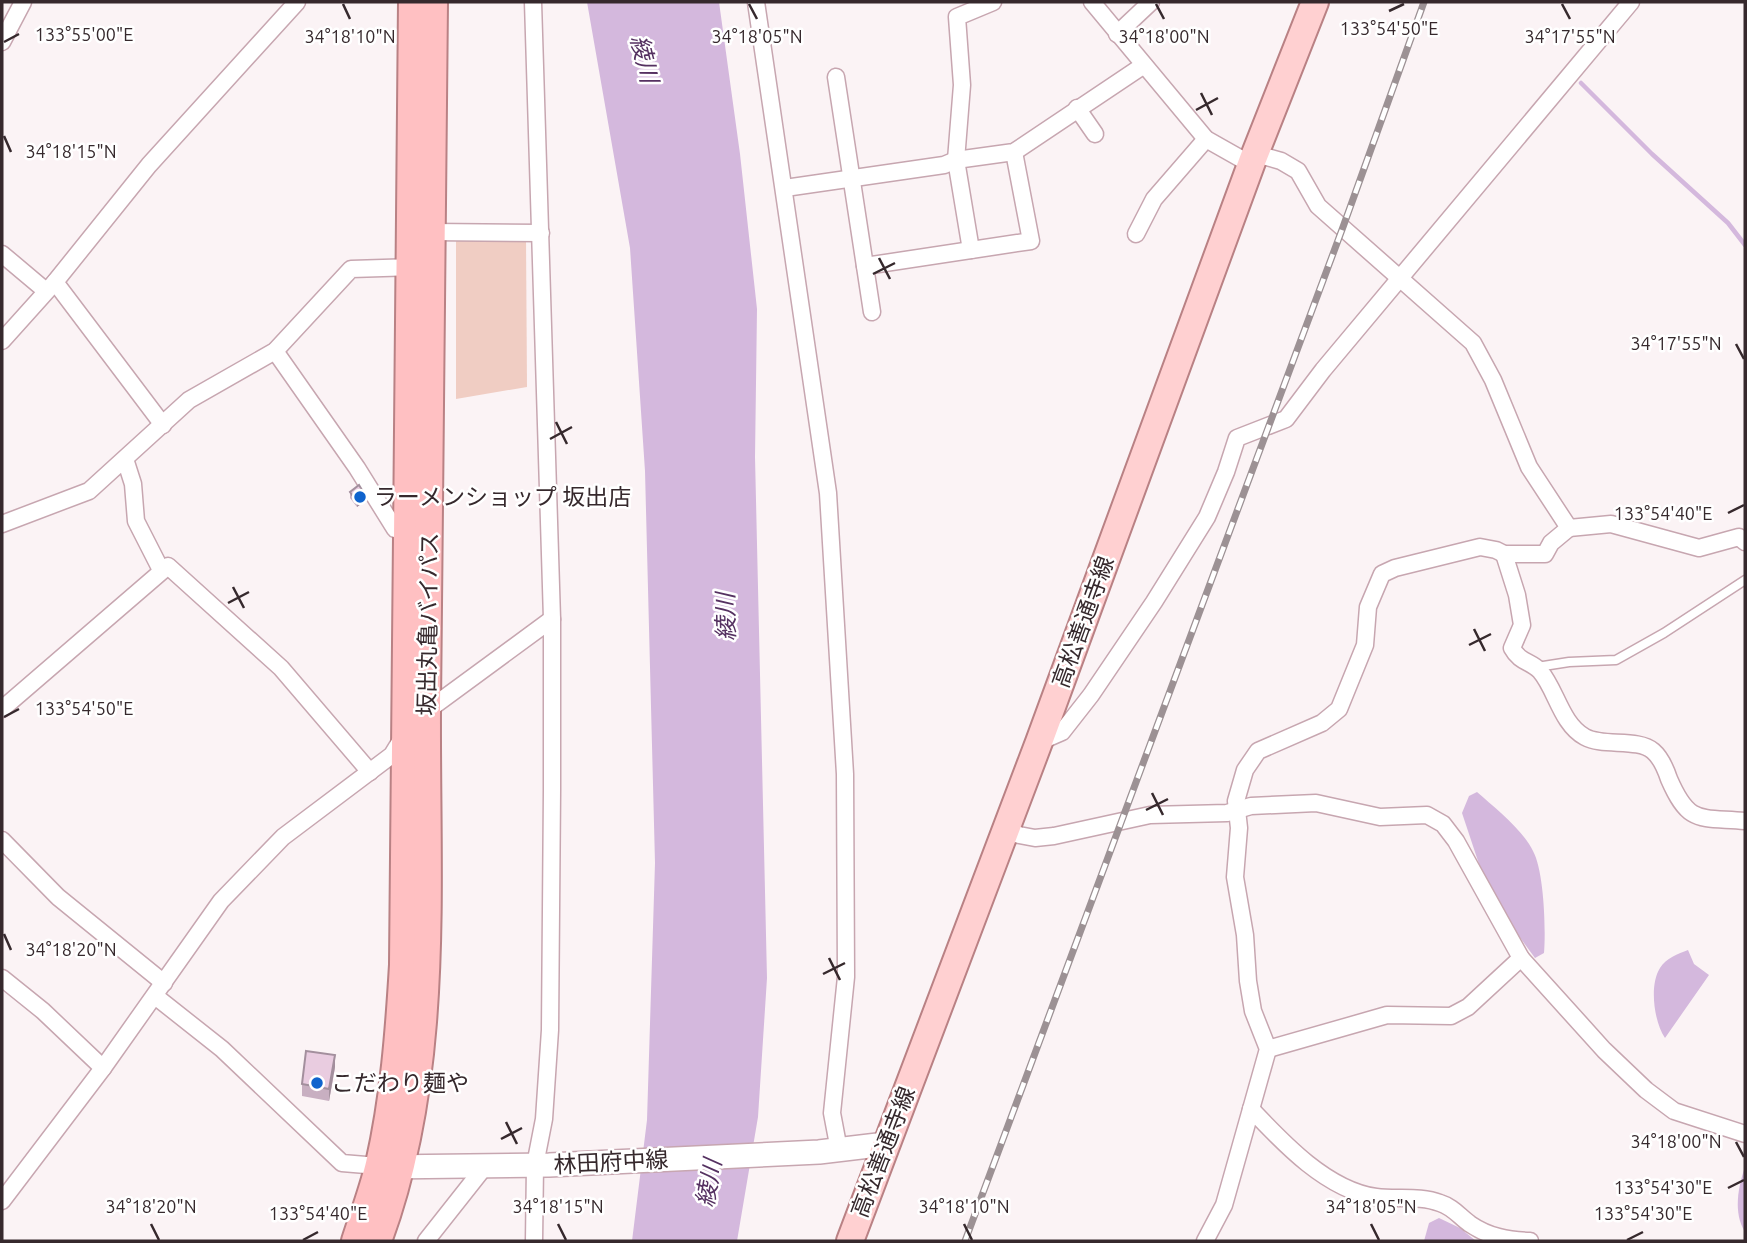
<svg xmlns="http://www.w3.org/2000/svg" width="1747" height="1243" viewBox="0 0 1747 1243" font-family="Ubuntu,'Noto Sans JP',sans-serif">
  <style>
    .green { fill: #f0cdc3 }
    .water { fill: #d4b8dd }
    .lines { fill: none; stroke-linecap: round; stroke-linejoin: round }
    .stream { stroke: #d4b8dd; stroke-width: 4.5 }
    .service-casing { stroke: #c7a6b0; stroke-width: 11 }
    .minor-casing { stroke: #c7a6b0; stroke-width: 19 }
    .secondary-casing { stroke: #c7a6b0; stroke-width: 26 }
    .primary-casing { stroke: #b98184; stroke-width: 30 }
    .trunk-casing { stroke: #b98184; stroke-width: 30 }
    .service { stroke: #fff; stroke-width: 8 }
    .minor { stroke: #fff; stroke-width: 16 }
    .secondary { stroke: #fff; stroke-width: 23 }
    .primary { stroke: #ffd0d1; stroke-width: 26 }
    .trunk { stroke: #ffc0c2; stroke-width: 26 }
    .rail-casing { stroke: #9c9194; stroke-width: 7 }
    .rail { stroke: #fff; stroke-width: 4.5; stroke-dasharray: 13; stroke-linecap: butt }
    .wall { fill: #c8afc1 }
    .shaded-wall { fill: #a38f9d }
    .building { fill: #e9cce0; stroke: #a38f9d; stroke-width: 2 }
    .ticks { fill: none; stroke: #36292d; stroke-width: 2.5 }
    .poi-dot { fill: #0f63cd; stroke: #fff; stroke-width: 2.5 }
    .labels { text-anchor: middle; stroke-width: 5; stroke-linejoin: round; paint-order: stroke }
    .poi-label { font-size: 23px; fill: #36292d; stroke: #fff; text-anchor: start }
    .street-label { font-size: 23px; fill: #36292d; stroke: #fff }
    .water-label { font-size: 24px; font-style: italic; fill: #553161; stroke: #fff }
    .ticks-label { font-size: 18px; text-anchor: middle; fill: #36292d; stroke: #fff; stroke-width: 5; stroke-linejoin: round; paint-order: stroke }
  </style>
  <rect width="100%" height="100%" fill="#fbf3f5"/>
  <path class="green" d="M456,238h70l1,149 -71,12z"/>
  <g class="water">
    <path d="M587,2h132l21,152 17,155 -2,148 12,521 -9,139 -21,124h-105l15,-121 8,-257 -10,-392 -15,-223z"/>
    <path d="M1477,792c17,15 46,38 56,59 11,20 13,78 11,102l-9,5 -33,-45 -17,-31 -23,-69 7,-17z"/>
    <path d="M1688,950l6,14 15,11 -44,63c-11,-16 -16,-53 -5,-70 6,-10 18,-14 28,-18z"/>
    <path d="M1745,1167v65c-12,-19 -7,-45 0,-65z"/>
    <path d="M1439,1218l21,10 16,13h-52l5,-18z"/>
  </g>
  <g class="lines">
    <path class="stream" d="M1581,83l71,71 76,69 17,22"/>
    <defs>
      <path id="service" d="M1537,667l32,-5 47,-2 48,-27 81,-53"/>
      <g id="minor">
        <path d="M533,2l19,617v171l-2,240 -6,89 -9,46 -1,76"/>
        <path d="M756,2l72,491 17,281 1,203 -14,136 7,37"/>
        <path d="M1092,2l114,137 46,26"/>
        <path d="M1117,34l34,-32"/>
        <path d="M2,42l21,-40"/>
        <path d="M836,77l36,235"/>
        <path d="M1077,108l18,26"/>
        <path d="M785,188l159,-23 12,-5 58,-8 130,-87"/>
        <path d="M431,232l110,1"/>
        <path d="M1136,234l18,-35 52,-60"/>
        <path d="M971,250l-15,-90 6,-75 -5,-68 36,-15"/>
        <path d="M2,254l44,37"/>
        <path d="M865,266l166,-25 -17,-89"/>
        <path d="M55,282l108,143"/>
        <path d="M2,341l53,-59 94,-117 148,-163"/>
        <path d="M275,351l82,117 38,61"/>
        <path d="M125,459l8,25 3,37 25,49"/>
        <path d="M2,524l87,-33 100,-91 86,-49 76,-82 64,-2"/>
        <path d="M1569,528l42,-4 88,24 40,-11 6,5"/>
        <path d="M1504,554l13,41 5,30 -10,23c8,15 19,13 28,23 16,18 21,53 45,66 18,10 53,1 68,14 7,6 13,19 16,28 20,46 30,38 76,42"/>
        <path d="M2,709l166,-143 113,102 89,104"/>
        <path d="M424,713l128,-94"/>
        <path d="M1039,742l23,-10 29,-37 63,-93 53,-85 19,-45 11,-34 49,-19 37,-49 308,-368"/>
        <path d="M1006,829l13,6 16,3 19,-2 96,-21 77,-2 24,-7 65,-3 64,14 47,-2 16,9 13,17 65,117 83,92 42,40 28,21 71,23"/>
        <path d="M2,840l56,57 106,86"/>
        <path d="M2,978l41,33 60,57"/>
        <path d="M155,996l67,53 120,114 36,3"/>
        <path d="M1268,1049l119,-34 64,1 17,-9 53,-49"/>
        <path d="M1251,1109c32,34 76,81 125,88 20,3 44,-2 64,6 13,4 19,13 30,21 19,13 38,16 60,17"/>
        <path d="M2,1201l101,-133 118,-167 62,-64 109,-82 11,-18"/>
        <path d="M426,1241l60,-76"/>
        <path d="M1205,1241l19,-36 44,-156 -15,-38 -5,-30 -3,-46 -10,-58 4,-49 -3,-27 9,-31 13,-19 64,-28 17,-14 26,-64 3,-38 14,-33 13,-6 85,-21 16,3 8,4h41l6,-11 18,-15 -40,-61 -36,-87 -20,-37 -155,-137 -20,-35 -17,-10 -25,-7"/>
      </g>
      <path id="secondary" d="M385,1167l164,-2 270,-13 67,-8"/>
      <path id="primary" d="M850,1241l189,-499 214,-583 62,-157"/>
      <g id="trunk">
        <path d="M355,1241c8,-25 18,-51 24,-77 15,-66 20,-132 24,-199l9,-963"/>
        <path d="M378,1241c63,-169 48,-355 49,-532 1,-236 4,-472 7,-707"/>
      </g>
    </defs>
    <use href="#service" class="service-casing"/>
    <use href="#minor" class="minor-casing"/>
    <use href="#secondary" class="secondary-casing"/>
    <use href="#primary" class="primary-casing"/>
    <use href="#trunk" class="trunk-casing"/>
    <use href="#service" class="service"/>
    <use href="#minor" class="minor"/>
    <use href="#secondary" class="secondary"/>
    <use href="#primary" class="primary"/>
    <use href="#trunk" class="trunk"/>
    <defs>
      <path id="rail" d="M965,1241l378,-1014 81,-225"/>
    </defs>
    <use href="#rail" class="rail-casing"/>
    <use href="#rail" class="rail"/>
  </g>
  <g class="wall">
    <path d="M350,492l15,9 -8,6 -7,-9z"/>
    <path d="M335,1067l-6,34 -27,-5v-12z"/>
  </g>
  <g class="shaded-wall">
    <path d="M365,495v6l-8,6v-5z"/>
    <path d="M335,1055v12l-6,34v-12z"/>
  </g>
  <g class="building">
    <path d="M359,485l6,10 -8,7 -7,-10z"/>
    <path d="M306,1051l29,4 -6,34 -27,-5z"/>
  </g>
  <path class="ticks" d="M343,4l7,15M749,4l8,15M1156,4l8,15M1562,4l8,15M1389,11l15,-7M4,42l15,-8M1201,93l11,22M1196,110l22,-12M4,136l7,16M879,258l11,21M873,274l22,-11M1736,344l8,15M556,422l11,22M550,439l22,-12M1728,513l16,-8M233,587l11,21M228,603l21,-11M1474,629l11,22M1469,645l22,-11M4,717l15,-8M1152,793l11,22M1146,810l22,-11M4,934l7,16M829,958l11,22M823,974l22,-11M506,1122l11,22M501,1139l21,-11M1736,1142l8,15M1728,1188l16,-8M151,1224l8,16M558,1224l8,16M964,1224l8,16M1371,1224l8,16M303,1240l15,-8M1627,1240l16,-8"/>
  <g class="poi-dot">
    <circle cx="360" cy="497" r="7"/>
    <circle cx="317" cy="1083" r="7"/>
  </g>
  <g class="labels">
    <g class="poi-label">
      <text x="374" y="505">ラーメンショップ 坂出店</text>
      <text x="331" y="1091">こだわり麺や</text>
    </g>
    <g class="street-label">
      <text transform="translate(1083 622) rotate(-70)" y="8">高松善通寺線</text>
      <text transform="translate(428 624) rotate(-89)" y="8">坂出丸亀バイパス</text>
      <text transform="translate(883 1152) rotate(-69)" y="8">高松善通寺線</text>
      <text transform="translate(611 1162) rotate(-3)" y="8">林田府中線</text>
    </g>
    <g class="water-label">
      <text transform="translate(644 59) rotate(76)" y="8">綾川</text>
      <text transform="translate(726 617) rotate(-91)" y="8">綾川</text>
      <text transform="translate(709 1183) rotate(-80)" y="8">綾川</text>
    </g>
  </g>
  <g class="ticks-label">
    <text x="1389" y="35">133°54'50"E</text>
    <text x="84" y="41">133°55'00"E</text>
    <text x="350" y="43">34°18'10"N</text>
    <text x="757" y="43">34°18'05"N</text>
    <text x="1164" y="43">34°18'00"N</text>
    <text x="1570" y="43">34°17'55"N</text>
    <text x="71" y="158">34°18'15"N</text>
    <text x="1676" y="350">34°17'55"N</text>
    <text x="1663" y="520">133°54'40"E</text>
    <text x="84" y="715">133°54'50"E</text>
    <text x="71" y="956">34°18'20"N</text>
    <text x="1676" y="1148">34°18'00"N</text>
    <text x="1663" y="1194">133°54'30"E</text>
    <text x="151" y="1213">34°18'20"N</text>
    <text x="558" y="1213">34°18'15"N</text>
    <text x="964" y="1213">34°18'10"N</text>
    <text x="1371" y="1213">34°18'05"N</text>
    <text x="318" y="1220">133°54'40"E</text>
    <text x="1643" y="1220">133°54'30"E</text>
  </g>
  <rect width="1747" height="1243" fill="none" stroke="#36292d" stroke-width="7"/>
</svg>
